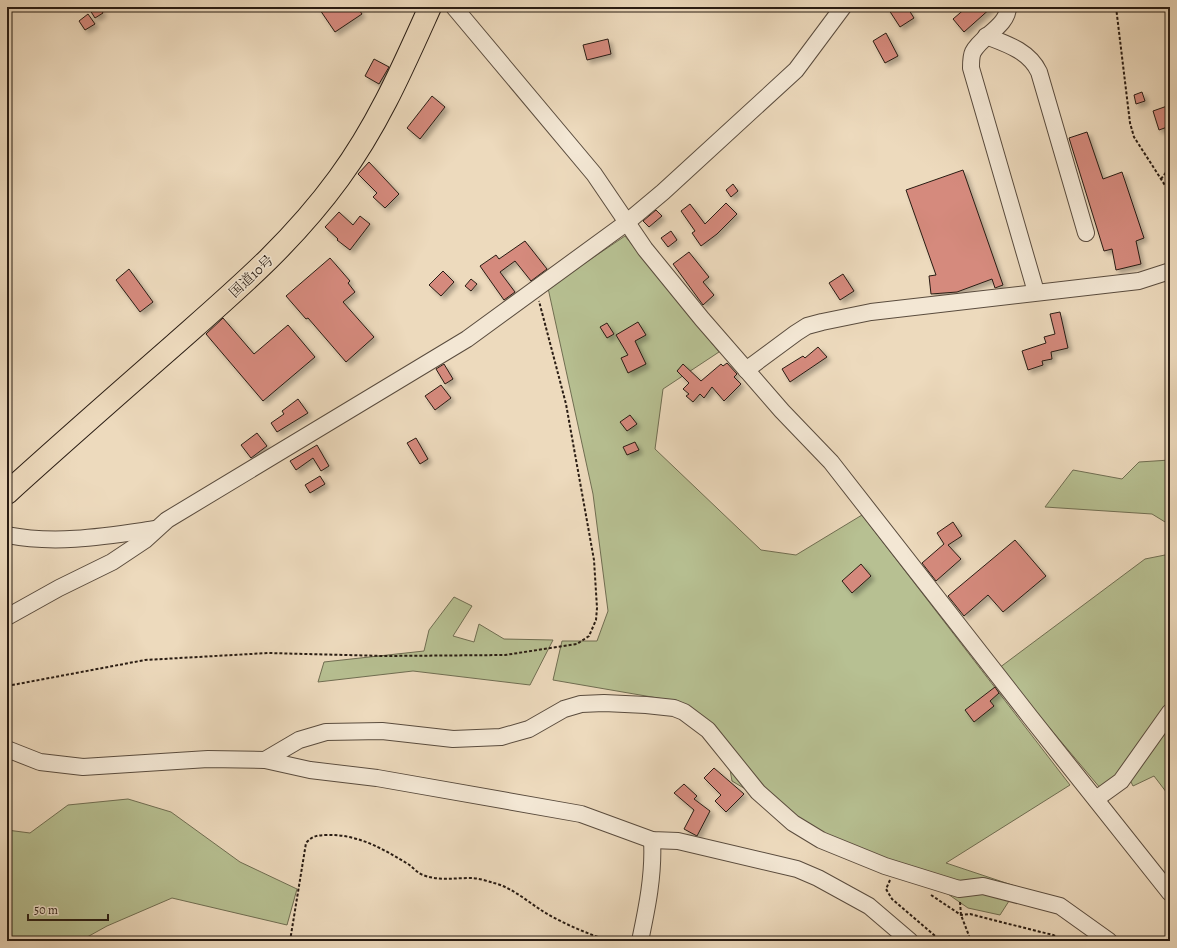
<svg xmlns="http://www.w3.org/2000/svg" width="1177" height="948" viewBox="0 0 1177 948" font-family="Alegreya,'Noto Serif JP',serif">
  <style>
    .green { fill: #b7c092; stroke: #706e52 }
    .building { fill: #d58a7d; stroke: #291c13; filter: url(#shadow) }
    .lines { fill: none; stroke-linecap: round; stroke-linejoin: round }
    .minor-casing { stroke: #5a4c3e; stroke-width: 18 }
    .highway-casing { stroke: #291c13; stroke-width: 24 }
    .path { stroke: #291c13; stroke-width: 2; stroke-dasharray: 3 2; stroke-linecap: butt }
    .minor { stroke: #f3e7d4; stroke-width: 16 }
    .highway { stroke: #eddabd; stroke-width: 22 }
    .labels { text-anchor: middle; stroke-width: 3; stroke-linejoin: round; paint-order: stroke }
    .street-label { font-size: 14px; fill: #291c13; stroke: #f3e7d4 }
  </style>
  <defs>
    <filter id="shadow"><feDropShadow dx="3.5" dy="3.5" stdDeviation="2" flood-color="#0004"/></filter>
  </defs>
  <rect width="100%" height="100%" fill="#eddabd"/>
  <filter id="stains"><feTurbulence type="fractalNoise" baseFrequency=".005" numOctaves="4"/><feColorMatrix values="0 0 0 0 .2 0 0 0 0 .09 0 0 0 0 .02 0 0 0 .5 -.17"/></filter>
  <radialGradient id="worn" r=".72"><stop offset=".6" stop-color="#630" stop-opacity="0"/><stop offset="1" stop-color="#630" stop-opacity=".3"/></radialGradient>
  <g class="green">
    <path d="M625,236l94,116 -56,37 -8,60 106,101 35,5 66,-40 208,270 -124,78 72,24 -18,28 -32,-7 -33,-23 -138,-65 -65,-39 -6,-34 -51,-46 -122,-21 9,-39h35l11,-30 -15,-117 -45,-206z"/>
    <path d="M1170,460v65l-18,-11 -107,-7 28,-37 49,9 17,-17z"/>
    <path d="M1170,554v147l-51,75 -18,13 -102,-121 146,-109z"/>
    <path d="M454,597l18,9 -19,30 21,6 5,-18 25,15 49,1 -23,45 -117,-14 -95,11 6,-20 100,-11 5,-21z"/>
    <path d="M1170,723v74l-16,-21 -21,10 -4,-8z"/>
    <path d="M128,799l43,13 69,50 57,27 -10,36 -115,-27 -65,28 -27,15h-73v-111l23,3 38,-28z"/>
  </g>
  <g class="building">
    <path d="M88,7h11l4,6 -8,5z"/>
    <path d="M318,7h39l5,7 -27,18z"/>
    <path d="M887,7h20l7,11 -14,9z"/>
    <path d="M967,7h25l-28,25 -11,-13z"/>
    <path d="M88,14l7,10 -10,6 -6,-9z"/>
    <path d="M886,33l12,23 -13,7 -12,-22z"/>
    <path d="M608,39l3,15 -24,6 -4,-15z"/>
    <path d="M374,59l15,8 -10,17 -14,-8z"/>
    <path d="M1142,92l3,9 -9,3 -2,-9z"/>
    <path d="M432,96l13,11 -25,32 -13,-11z"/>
    <path d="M1170,105v21l-11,4 -6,-19z"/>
    <path d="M1087,132l16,47 19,-7 22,66 -8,3 5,23 -25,6 -4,-21 -8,2 -35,-113z"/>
    <path d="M369,162l30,32 -14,14 -12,-11 4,-4 -19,-19z"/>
    <path d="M963,170l40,115 -8,3 -3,-9 -35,13 -26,2 -2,-18 7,-1 -30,-85z"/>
    <path d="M733,184l5,7 -7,6 -5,-7z"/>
    <path d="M726,203l11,11 -20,20 -16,12 -9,-13 3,-2 -14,-20 9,-7 15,20z"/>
    <path d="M656,210l6,6 -13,11 -6,-6z"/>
    <path d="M339,212l14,13 7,-9 10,8 -20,26 -13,-10 1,-1 -13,-12z"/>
    <path d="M671,231l6,9 -9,7 -7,-9z"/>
    <path d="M525,241l22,28 -16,12 -16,-20 -15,11 15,20 -11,8 -24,-34 16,-11 3,4z"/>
    <path d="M689,252l20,25 -6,5 11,13 -11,10 -30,-41z"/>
    <path d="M330,258l20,23 -2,2 7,9 -12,10 31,35 -28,25 -38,-44 -2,1 -20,-23z"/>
    <path d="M129,269l24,33 -13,10 -24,-32z"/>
    <path d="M443,271l11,11 -13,14 -12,-11z"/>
    <path d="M843,274l11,17 -14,9 -11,-17z"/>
    <path d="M471,279l6,5 -6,7 -6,-5z"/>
    <path d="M1060,312l8,36 -17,4 1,7 -10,2 1,4 -15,5 -6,-19 24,-8 -2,-6 11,-3 -5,-20z"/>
    <path d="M223,318l31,36 34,-29 27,32 -52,44 -57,-67z"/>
    <path d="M638,322l8,13 -11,6 11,23 -18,9 -7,-15 7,-3 -12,-20z"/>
    <path d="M607,323l7,11 -7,4 -7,-11z"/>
    <path d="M818,347l9,10 -37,25 -8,-13 21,-13 2,2z"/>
    <path d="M727,363l10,11 -3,3 7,7 -17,17 -12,-14 -8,11 -4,-4 -7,8 -7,-6 3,-2 -6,-5 6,-6 -12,-12 6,-7 18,17 20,-17 2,2z"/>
    <path d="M444,364l9,15 -8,5 -9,-15z"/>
    <path d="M441,385l10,13 -16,12 -10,-14z"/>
    <path d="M298,399l10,14 -31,19 -6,-9 13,-9 -2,-3z"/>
    <path d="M630,415l7,9 -10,7 -7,-9z"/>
    <path d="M257,433l10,13 -16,12 -10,-13z"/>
    <path d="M416,438l12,21 -8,5 -13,-21z"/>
    <path d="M635,442l4,8 -12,5 -4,-8z"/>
    <path d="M317,445l12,21 -8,5 -8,-13 -17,12 -6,-9z"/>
    <path d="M320,476l5,8 -15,9 -5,-8z"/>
    <path d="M953,522l9,14 -14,9 13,14 -25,22 -14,-18 22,-19 -7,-11z"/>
    <path d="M1015,540l31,36 -43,36 -15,-17 -24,21 -16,-20z"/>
    <path d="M861,564l10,12 -19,17 -10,-12z"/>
    <path d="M995,687l4,6 -9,8 4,5 -20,16 -9,-12z"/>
    <path d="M714,768l30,26 -18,18 -11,-11 6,-6 -17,-17z"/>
    <path d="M684,784l13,12 -3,3 16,12 -13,25 -13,-7 10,-19 -20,-17z"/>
  </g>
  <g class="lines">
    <defs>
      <g id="minor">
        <path d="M454,7l140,167 51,75 57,70 80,92 49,51 200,256 139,175"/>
        <path d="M1008,7c0,19 -27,29 -35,45 -2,4 -2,11 -2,16l65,224"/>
        <path d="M986,36c21,8 43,15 53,36l47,161"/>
        <path d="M746,370l50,-37 11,-7 15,-4 49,-10 268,-31 31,-10"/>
        <path d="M7,535c50,10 100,1 149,-6"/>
        <path d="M7,617l52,-29 53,-26 33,-22 22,-20 300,-181 159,-116 37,-31 133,-122 47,-63"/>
        <path d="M7,749l33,13 43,5 125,-8 57,1 45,10 67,8 204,36 71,26 26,1 119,28 21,9 51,28 41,35"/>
        <path d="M265,760l34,-20 27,-8 56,-1 71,8 48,-2 28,-8 35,-20 17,-5 23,-1 42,2 28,3 10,4 24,18 50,62 35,31 28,17 64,26 74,23 24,-3 77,20 49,35"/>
        <path d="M1096,799l25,-18 49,-69"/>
        <path d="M640,941c7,-33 14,-67 12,-101"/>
      </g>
      <path id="highway" d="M7,493c55,-50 111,-99 167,-148 61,-54 117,-101 165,-167 39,-53 64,-111 91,-171"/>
    </defs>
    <use href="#minor" class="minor-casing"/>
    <use href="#highway" class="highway-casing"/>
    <g class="path">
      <path d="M1116,7l14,116 4,14 36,56"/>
      <path d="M1161,179l9,-12"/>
      <path d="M7,686l138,-26 123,-7 116,3 121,-1 72,-11 12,-8 7,-16 1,-12 -3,-48 -28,-156 -27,-103"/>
      <path d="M890,880l-4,9 6,10 49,42"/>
      <path d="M931,895l30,20 9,-1 31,8 52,13 13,6"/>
      <path d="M960,902l1,13 10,26"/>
      <path d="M290,941l16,-98c6,-7 12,-8 21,-8 31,-1 56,14 81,29 5,3 9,9 15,11 15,6 31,3 48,3 7,0 16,3 23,5 19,5 34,19 50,29 20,12 44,22 66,29"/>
    </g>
    <use href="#minor" class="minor"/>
    <use href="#highway" class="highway"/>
  </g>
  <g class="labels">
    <g class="street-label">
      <text transform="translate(251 276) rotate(-43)" y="5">国道10号</text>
    </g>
  </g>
  <rect width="1177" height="948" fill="none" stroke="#eddabd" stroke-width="24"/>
  <rect x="8" y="8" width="1161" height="932" fill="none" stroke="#291c13" stroke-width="2"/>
  <rect x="12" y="12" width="1153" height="924" fill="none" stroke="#291c13"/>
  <path d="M28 914v6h80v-6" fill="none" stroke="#291c13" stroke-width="2"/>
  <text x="34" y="914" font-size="12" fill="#291c13" stroke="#f3e7d4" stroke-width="3" paint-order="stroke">50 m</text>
  <rect width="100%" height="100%" filter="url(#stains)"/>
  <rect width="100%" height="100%" fill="url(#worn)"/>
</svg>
